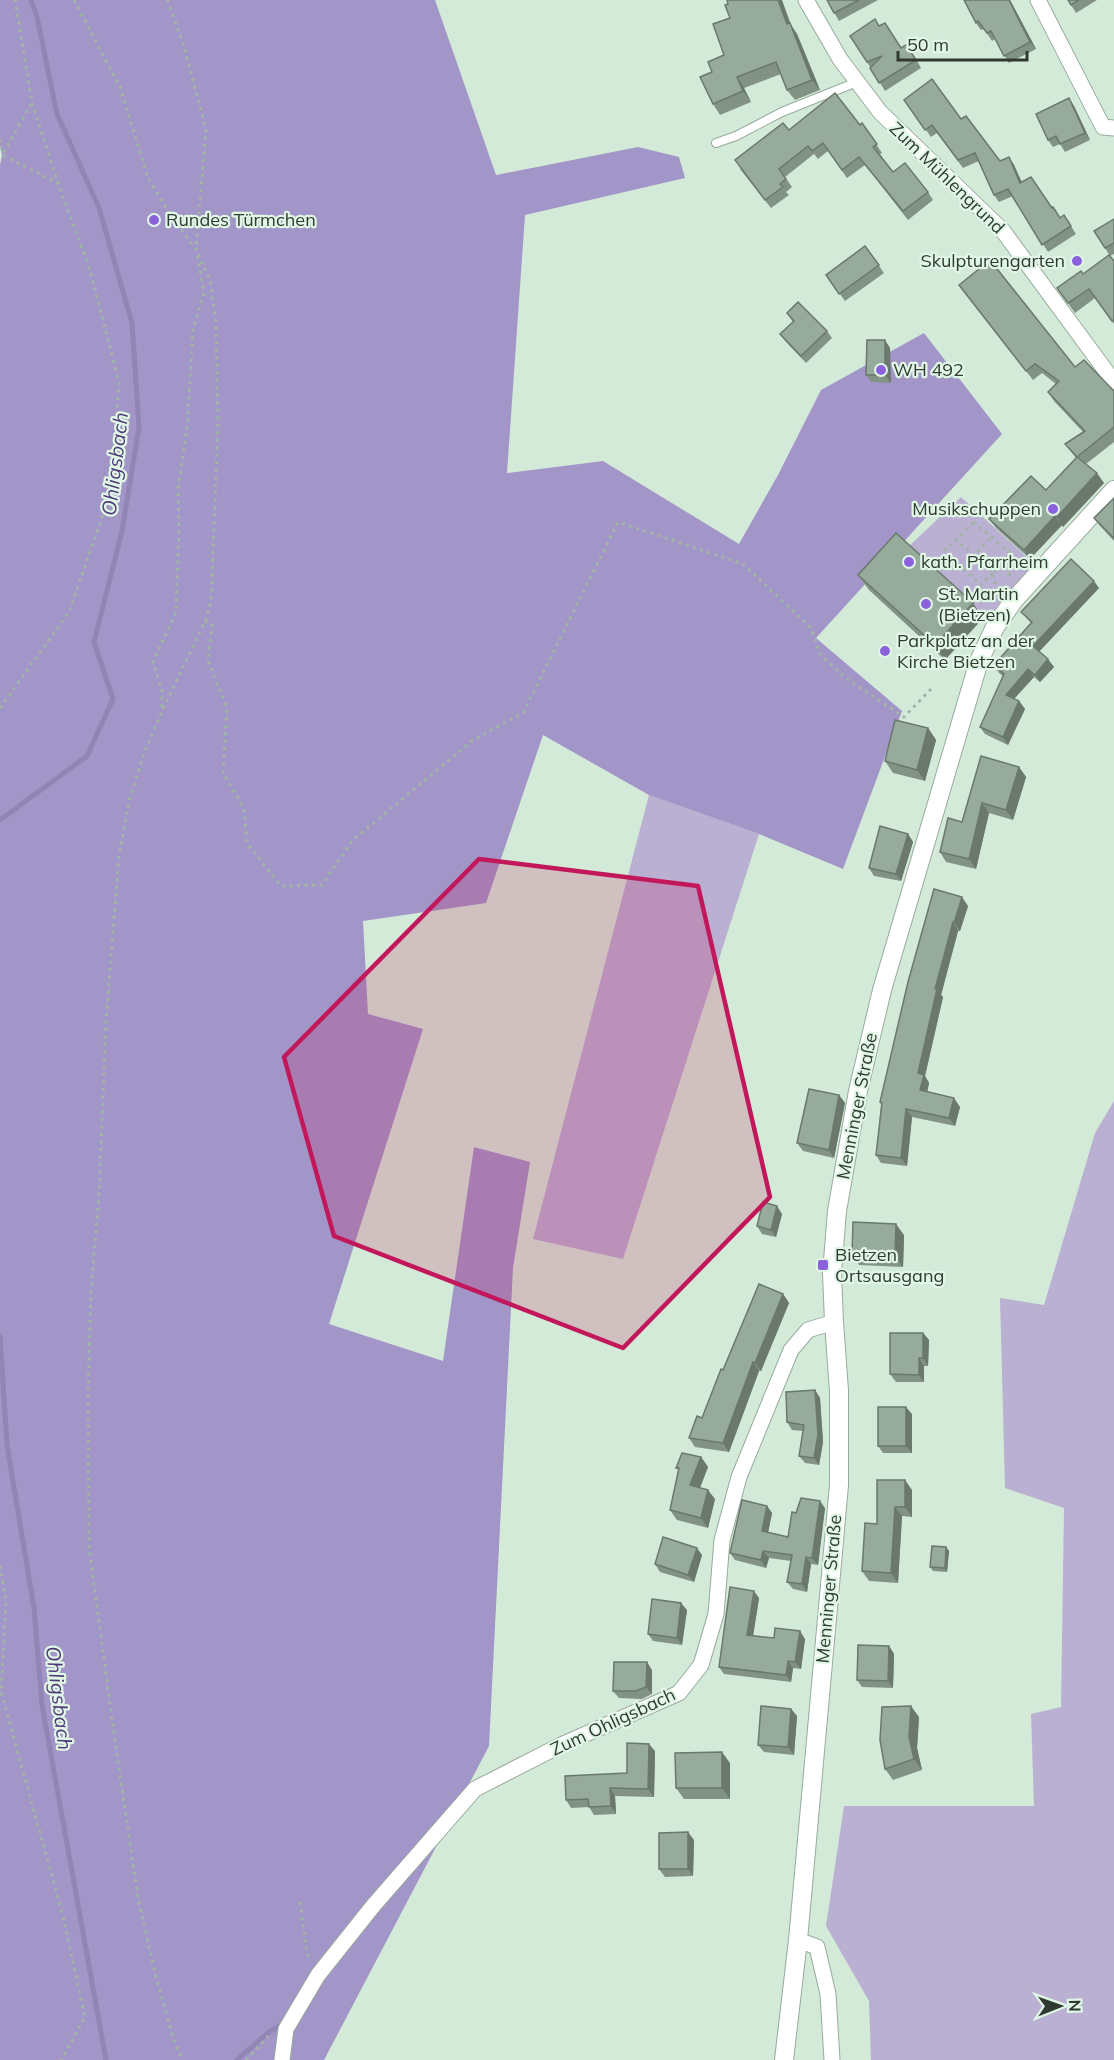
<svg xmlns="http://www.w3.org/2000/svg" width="1114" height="2060" viewBox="0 0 1114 2060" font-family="Mulish,sans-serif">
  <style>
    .green { fill: #b9b0d2 }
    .forest { fill: #a295c7 }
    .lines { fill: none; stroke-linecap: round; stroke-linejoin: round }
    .stream { stroke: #9285b5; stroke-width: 5 }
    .service-casing { stroke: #97ab9c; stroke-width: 10 }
    .minor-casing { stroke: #97ab9c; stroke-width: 17 }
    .tertiary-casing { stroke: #97ab9c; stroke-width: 20 }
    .path { stroke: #a2b4a6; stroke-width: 3; stroke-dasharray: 3 4.5; stroke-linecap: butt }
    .service { stroke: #fff; stroke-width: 8 }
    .minor { stroke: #fff; stroke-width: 15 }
    .tertiary { stroke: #fff; stroke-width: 18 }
    .wall { fill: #829386 }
    .shaded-wall { fill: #6a786d }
    .building { fill: #97ab9c; stroke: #6a786d; stroke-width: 1.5 }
    .marked { fill: #c2185b; fill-opacity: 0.2; stroke: #c2185b; stroke-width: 4.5; stroke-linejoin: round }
    .poi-dot { fill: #8c61dc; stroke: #e1f7e6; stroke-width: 2 }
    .labels { text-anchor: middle; stroke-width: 4.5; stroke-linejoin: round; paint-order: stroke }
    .street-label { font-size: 18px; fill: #313933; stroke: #e1f7e6 }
    .poi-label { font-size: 18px; fill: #313933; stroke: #e1f7e6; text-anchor: start }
    .water-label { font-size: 20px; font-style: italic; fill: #503b7a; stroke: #e1f7e6 }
  </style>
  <rect width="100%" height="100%" fill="#d4ead9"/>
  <g class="green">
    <path d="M961,497l81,74 -47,56 -88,-79z"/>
    <path d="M649,795l110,39 -136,425 -90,-20z"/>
    <path d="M1114,1101v959h-243l-2,-59 -43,-75 18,-120h190l-3,-92 30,-7 3,-199 -59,-20 -5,-190 44,7 51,-172z"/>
  </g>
  <path class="forest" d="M0,0h435l61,175 142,-28 41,10 6,21 -160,37 -18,258 96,-12 136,83 39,-69 43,-85 103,-57 78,101 -186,204 86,73 -59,158 -84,-35 -110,-39 -106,-60 -57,168 -123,18 5,93 55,15 -94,295 114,37 31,-214 56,15 -17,106 -24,478 -165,314h-324v-1895l2,-10 -2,-10z"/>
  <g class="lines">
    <g class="stream">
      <path d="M0,820l87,-64 26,-57 -19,-57 28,-111 17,-104 -7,-104 -33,-115 -42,-94 -20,-97 -6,-17"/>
      <path d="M0,1337l7,108 27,163 8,97 64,355"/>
      <path d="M237,2060l32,-28 16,-9"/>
    </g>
    <defs>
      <path id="service" d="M716,143l20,-7 46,-24 75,-30"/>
      <g id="minor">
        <path d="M806,0l34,59 40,53 123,119 111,151"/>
        <path d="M1038,0l65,127 11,1"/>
        <path d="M798,1940l19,7 11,47 4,66"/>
        <path d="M282,2060l4,-31 32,-54 55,-69 102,-117 86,-44 118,-52 22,-28 15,-51 6,-74 17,-63 52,-127 17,-20 26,-8"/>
      </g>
      <path id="tertiary" d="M784,2060l14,-120 41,-455v-94l-5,-69 -2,-49 5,-62 21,-120 24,-101 97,-329 16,-34 19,-27 100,-110"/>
    </defs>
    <use href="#service" class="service-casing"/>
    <use href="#minor" class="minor-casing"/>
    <use href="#tertiary" class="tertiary-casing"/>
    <g class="path">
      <path d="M74,0l46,87 28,91 20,33 28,39 14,30 6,43 2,101 -7,178 -6,19 -42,88 -19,44 -15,49 -10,54 -13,165 -7,174 -8,95 -3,106 1,151 26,194 24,162 17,74 19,66 8,17"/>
      <path d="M167,0l16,43 23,86 -10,120"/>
      <path d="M31,104l-29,51 56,28"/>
      <path d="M0,139l1,14"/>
      <path d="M974,522l37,32 -30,31 -37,-34z"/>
      <path d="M955,539l38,32"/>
      <path d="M961,567l31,-30"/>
      <path d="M1002,588l-9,-7v-10l10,-1 9,6"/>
      <path d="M205,621l7,3 -4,37 19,47 -4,65 21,35 3,35 34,43 41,-1 30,-44 121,-101 50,-27 95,-191 125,42 68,64 9,26 24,23 60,40 29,-30"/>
      <path d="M162,707v-17l-9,-28 23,-50 3,-83 -1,-41 9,-60 6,-99 11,-36 -7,-38"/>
      <path d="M0,708l69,-96 41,-118 9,-112 -30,-115 -31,-84 -26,-80 -17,-103"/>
      <path d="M0,1566l6,36 -5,90 62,224 22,101 -24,43"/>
      <path d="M300,1902l7,51 4,7"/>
      <path d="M246,2060l22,-24"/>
    </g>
    <use href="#service" class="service"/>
    <use href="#minor" class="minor"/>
    <use href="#tertiary" class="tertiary"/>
  </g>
  <g class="wall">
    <path d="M827,0h51l-39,21z"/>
    <path d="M964,0h46l26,49 -27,14 -14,-24 -3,2 -8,-12 -3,1 -5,-7z"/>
    <path d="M1068,0h29l-21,13z"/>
    <path d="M728,4l63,21 6,9 23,56 -25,10 -8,-10 -6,-16 -37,14 7,14 -31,13 -7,-11 -1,-32 12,-17 6,-37z"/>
    <path d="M879,26l23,22 10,4 9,16 -36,23 -18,-29z"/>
    <path d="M904,100l57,19 39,42 9,-4 5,8 8,17 30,26 8,10 4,-3 12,19 -28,18 -35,-56 -14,6 -5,-7 -15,-34 -16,7 -26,-35 -6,4z"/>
    <path d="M1074,106l16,34 -25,12 -5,-8 -7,3 -5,-7z"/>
    <path d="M862,123l20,30 -2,1 13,18 35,20 5,8 -25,20 -43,-55 -18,13 -19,-27 -10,8 -4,-5 -29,23 7,10 -6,5 3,3 -18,13 -31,-39 49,-39 71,-5z"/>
    <path d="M1114,219v35l-4,2 -5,-8z"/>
    <path d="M865,246l19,27 -39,28 -19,-26z"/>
    <path d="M1114,261v63l-19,-26 -20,15 -18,-25 26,-14z"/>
    <path d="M959,285l116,82 39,24v51l-28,22 18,19 -41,44 -1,-2 -32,34 -34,-31 -7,-9 57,-29 30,-32 -11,-14 18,-12 -29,-31 -6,-9 8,-8 -14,-11 -9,7z"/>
    <path d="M787,313l40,18 5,7 -26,25 -20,-21 -6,-8 13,-12z"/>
    <path d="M890,348l1,35 -20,-1 -5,-7z"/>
    <path d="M1114,498v43l-14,-15 -6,-8z"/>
    <path d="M858,575l125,43 -38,42 -76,-70z"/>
    <path d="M1099,588l-60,63 15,16 -14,15 -6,-5 -20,22 5,2 6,8 -17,36 -23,-11 -5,-7 23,-51 -4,-3 -5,-8 37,-42 -10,-11z"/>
    <path d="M928,728l8,12 -11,41 -32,-8 -8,-12z"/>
    <path d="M1019,767l7,10 -13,43 -24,-7 -13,56 -30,-7 -6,-10 22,-30z"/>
    <path d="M908,834l5,8 -12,39 -27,-5 -5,-8z"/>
    <path d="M934,889l34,17 -8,25h-2l-17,64 2,2 -18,79 4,7 -2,9 33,15 -5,19 -43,-9 -5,49 -26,-3 -5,-8 5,-50 -1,-3z"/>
    <path d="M839,1095l6,8 -11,55 -31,-7 -6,-8z"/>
    <path d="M782,1214l-6,23 -14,-3 -5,-8z"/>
    <path d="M904,1235l-1,32 -44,-2 -7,-11z"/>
    <path d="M783,1294l6,9 -28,68h-2l-30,81 -34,-5 -6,-9 13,-20 21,-48z"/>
    <path d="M923,1333l6,7 -1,26h-4v16h-28l-6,-8z"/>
    <path d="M815,1390l5,8 3,44 -4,23 -14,-2 -6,-7 4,-25 -11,-1 -5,-8z"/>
    <path d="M912,1414v39h-29l-5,-7z"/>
    <path d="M701,1457l7,10 -8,21 15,11 -7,29 -31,-8 -7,-10 8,-40 -2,-2z"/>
    <path d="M912,1490v27l-10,-1 -4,67 -29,-2 -7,-10 15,-47z"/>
    <path d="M767,1506l5,7 -4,19 20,5 8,-24 29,-5 -7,57 -7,-1 -4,28 -14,-3 -6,-7 4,-21 -22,-3 -3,10 -31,-8 -5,-7z"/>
    <path d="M946,1547l3,4 -2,21 -14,-1 -3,-4z"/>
    <path d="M702,1555l-8,27 -34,-10 -5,-8z"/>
    <path d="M759,1598l-6,38 21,2 31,1 -4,30 -8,-1 -2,14 -67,-8 -5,-7z"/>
    <path d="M687,1610l-5,35 -29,-4 -5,-7z"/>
    <path d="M889,1646l5,8 -1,34 -31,-1 -5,-7z"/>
    <path d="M652,1670v24l-10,5 -23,-1 -6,-7z"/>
    <path d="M791,1709l6,7 -3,39 -30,-3 -6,-7z"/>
    <path d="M919,1717l-2,31 5,22 -29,10 -8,-11z"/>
    <path d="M655,1751l-1,46 -39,-1 1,18 -22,1 -5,-8 -18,1 -5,-8 61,-27z"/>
    <path d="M730,1763v36h-46l-8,-11z"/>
    <path d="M694,1840l-1,36 -28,1 -6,-8z"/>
  </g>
  <g class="shaded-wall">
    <path d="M778,0h4l9,25 6,9 23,56 -8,-10 -25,-56z"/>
    <path d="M1009,0h1l26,49 -6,-7z"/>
    <path d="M737,77l7,11 7,14 -8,-11z"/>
    <path d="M1069,98l5,8 16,34 -5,-7z"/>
    <path d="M1009,157l5,8 11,26 -5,-8z"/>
    <path d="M885,340l5,8 1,35 -6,-8z"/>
    <path d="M1097,473l7,10 -41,44 -6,-10z"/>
    <path d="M1055,516l7,9 -32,34 -6,-9z"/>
    <path d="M1094,581l5,7 -61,65 -5,-7z"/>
    <path d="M973,603l10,15 -38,42 -10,-15z"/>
    <path d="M1048,659l6,8 -14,15 -5,-7z"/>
    <path d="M1028,669l6,8 -23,25 -5,-7z"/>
    <path d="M1019,701l6,8 -17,36 -5,-8z"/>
    <path d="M928,728l8,12 -11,41 -8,-11z"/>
    <path d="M1019,767l7,10 -13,43 -7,-10z"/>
    <path d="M982,803l7,10 -13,56 -7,-10z"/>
    <path d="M908,834l5,8 -12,39 -5,-7z"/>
    <path d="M962,897l6,9 -8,25 -6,-8z"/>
    <path d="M953,922l5,9 -17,64 2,2 -18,79 4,7 -3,15 -6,-8 -2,-17 17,-84z"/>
    <path d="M839,1095l6,8 -11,55 -5,-8z"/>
    <path d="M954,1098l6,9 -5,19 -6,-8z"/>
    <path d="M906,1109l6,8 -5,49 -6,-8z"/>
    <path d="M777,1206l5,8 -6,23 -5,-7z"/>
    <path d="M896,1224l8,11 -1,32 -8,-11z"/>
    <path d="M783,1294l6,9 -28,68 -6,-8z"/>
    <path d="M923,1333l6,7 -1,26 -5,-8z"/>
    <path d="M919,1358l5,8v16l-5,-7z"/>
    <path d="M753,1362l6,9 -30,81 -6,-9z"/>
    <path d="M815,1390l5,8 3,44 -4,23 -5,-7z"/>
    <path d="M906,1407l6,7v39l-6,-7z"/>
    <path d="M701,1457l7,10 -11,28 -7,-10z"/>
    <path d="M905,1480l7,10v27l-7,-10z"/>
    <path d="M708,1490l7,9 -7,29 -7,-10z"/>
    <path d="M820,1501l5,7 -7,57 -6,-7z"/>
    <path d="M767,1506l5,7 -5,25 -5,-7z"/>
    <path d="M895,1507l7,9 -4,67 -7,-10z"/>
    <path d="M946,1547l3,4 -2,21 -2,-4z"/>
    <path d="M697,1548l5,7 -8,27 -6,-7z"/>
    <path d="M763,1551l6,7 -3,10 -5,-8z"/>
    <path d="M806,1557l5,7 -4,28 -5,-8z"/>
    <path d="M754,1591l5,7 -7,45 -5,-8z"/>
    <path d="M681,1603l6,7 -5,35 -5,-7z"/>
    <path d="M800,1631l5,8 -4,30 -6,-7z"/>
    <path d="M889,1646l5,8 -1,34 -5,-7z"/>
    <path d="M788,1661l5,7 -2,14 -5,-7z"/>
    <path d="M647,1662l5,8v24l-6,-7z"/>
    <path d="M911,1706l8,11 -2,31 5,22 -8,-11 -5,-22z"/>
    <path d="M791,1709l6,7 -3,39 -6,-8z"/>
    <path d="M649,1744l6,7 -1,46 -6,-8z"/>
    <path d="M722,1752l8,11v36l-8,-11z"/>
    <path d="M610,1788l5,8 1,18 -5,-8z"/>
    <path d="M688,1832l6,8 -1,36 -5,-7z"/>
  </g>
  <g class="building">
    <path d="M727,0h51l9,24 3,-1 22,57 -25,10 -11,-28 -39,15 6,14 -30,13 -13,-27 12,-5 -4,-10 16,-7 -11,-31 17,-6 -5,-13 3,-1z"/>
    <path d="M827,0h32l-25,13z"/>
    <path d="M964,0h45l21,42 -26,14 -13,-25 -4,2 -9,-12 -2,2z"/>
    <path d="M1068,0h11l-8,5z"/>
    <path d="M875,19l4,7 6,-3 16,25 5,-3 10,15 -37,23 -9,-15 12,-12 -15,6 -17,-26z"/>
    <path d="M932,79l29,40 5,-3 34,45 9,-4 11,26 11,-6 21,31 1,-1 7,11 4,-3 7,11 -29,19 -34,-56 -14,6 -19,-42 -17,7 -26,-35 -7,5 -21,-30z"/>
    <path d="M835,93l25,32 2,-2 15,21 -4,3 20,25 12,-9 23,29 -25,19 -44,-54 -17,13 -19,-27 -11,8 -4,-5 -29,23 7,10 -6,5 3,3 -18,13 -30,-40 48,-37 6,7z"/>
    <path d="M1069,98l16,35 -25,11 -4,-8 -8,4 -12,-26z"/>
    <path d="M1114,219v24l-9,5 -11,-17z"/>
    <path d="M865,246l14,19 -40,29 -13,-19z"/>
    <path d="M1109,255l5,6v60l-1,-1 -1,1 -23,-32 -21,14 -11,-15 24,-17 2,3z"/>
    <path d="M990,260l85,107 9,-7 30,31v36l-37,30 -12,-13 20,-13 -37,-39 11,-11 -24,-17 -9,7 -67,-86z"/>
    <path d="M798,302l29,29 -26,25 -21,-22 14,-13 -7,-8z"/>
    <path d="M867,340h18v35h-19z"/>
    <path d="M1077,457l20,16 -40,44 -2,-1 -31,34 -35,-31 42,-43 15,14z"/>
    <path d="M1114,498v40l-20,-20z"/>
    <path d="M896,533l77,70 -38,42 -77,-70z"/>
    <path d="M1071,559l23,22 -61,65 15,13 -13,16 -7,-6 -22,26 13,6 -16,36 -23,-10 24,-53 -10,-9 38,-43 -11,-10z"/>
    <path d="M895,720l33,8 -11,42 -32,-9z"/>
    <path d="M981,756l38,11 -13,43 -24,-7 -13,56 -29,-7 8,-34 14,4z"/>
    <path d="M880,826l28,8 -12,40 -27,-6z"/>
    <path d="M934,889l28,8 -8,26 -1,-1 -18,67h2l-19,84 6,2 -4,15 34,8 -5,20 -43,-9 -5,49 -25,-3 6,-52 -2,-1 28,-120z"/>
    <path d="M809,1089l30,6 -10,55 -32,-7z"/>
    <path d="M763,1202l14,4 -6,24 -14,-4z"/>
    <path d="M853,1222l43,2 -1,32 -43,-2z"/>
    <path d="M759,1284l24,10 -28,69 -2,-1 -30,81 -34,-5 8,-22 5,2 19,-49 2,1z"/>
    <path d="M890,1333h33v25h-4v17l-29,-1z"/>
    <path d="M815,1390l3,45 -4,23 -15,-2 5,-31 -17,-3 -1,-30z"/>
    <rect x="878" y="1407" width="28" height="39"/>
    <path d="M682,1453l19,4 -11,28 18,5 -7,28 -31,-8 9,-42h-3z"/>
    <path d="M877,1480h28v27h-10l-4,66 -29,-2 3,-48 12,1z"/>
    <path d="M801,1498l19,3 -8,57 -6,-1 -4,27 -15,-2 5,-27 -29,-4 -2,9 -31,-7 12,-53 25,6 -5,25 26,6 4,-25 4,1z"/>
    <path d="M663,1537l34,11 -9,27 -33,-11z"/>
    <path d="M932,1546l14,1 -1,21 -15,-1z"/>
    <path d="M730,1587l24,4 -7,44 27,3 1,-10 25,3 -5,31 -7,-1 -2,14 -67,-8z"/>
    <path d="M652,1599l29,4 -4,35 -29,-4z"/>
    <path d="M858,1645l31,1 -1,35 -31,-1z"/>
    <path d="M614,1662h33l-1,25 -10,4h-23z"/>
    <path d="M761,1706l30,3 -3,38 -30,-2z"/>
    <path d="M911,1706l-2,31 5,22 -29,10 -5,-29 2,-33z"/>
    <path d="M627,1743l22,1 -1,45 -38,-1 1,18 -22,1 -1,-8 -22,1 -1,-24 62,-3z"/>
    <path d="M722,1752v36h-46l-1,-35z"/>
    <path d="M688,1832v37h-29v-36z"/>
  </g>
  <path class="marked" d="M479,859l219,27 72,311 -147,151 -289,-112 -50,-179z"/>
  <g class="poi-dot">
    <circle cx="154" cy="220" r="6"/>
    <circle cx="1077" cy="261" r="6"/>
    <circle cx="881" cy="370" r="6"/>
    <circle cx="1053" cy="509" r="6"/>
    <circle cx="909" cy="562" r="6"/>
    <circle cx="926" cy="604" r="6"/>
    <circle cx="885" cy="651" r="6"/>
    <rect x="817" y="1259" width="12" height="12" rx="3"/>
  </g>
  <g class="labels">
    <g class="street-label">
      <text transform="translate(947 178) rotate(44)" y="6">Zum Mühlengrund</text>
      <text transform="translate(857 1106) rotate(-79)" y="6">Menninger Straße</text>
      <text transform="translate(829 1589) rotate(-85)" y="6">Menninger Straße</text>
      <text transform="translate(613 1722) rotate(-25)" y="6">Zum Ohligsbach</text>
    </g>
    <g class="poi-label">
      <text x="166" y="226">Rundes Türmchen</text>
      <text x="1065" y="267" text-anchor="end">Skulpturengarten</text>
      <text x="893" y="376">WH 492</text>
      <text x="1041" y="515" text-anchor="end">Musikschuppen</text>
      <text x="921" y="568">kath. Pfarrheim</text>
      <text x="938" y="600">St. Martin<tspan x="938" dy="21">(Bietzen)</tspan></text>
      <text x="897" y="647">Parkplatz an der<tspan x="897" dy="21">Kirche Bietzen</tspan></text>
      <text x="835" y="1261">Bietzen<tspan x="835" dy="21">Ortsausgang</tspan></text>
    </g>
    <g class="water-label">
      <text transform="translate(115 464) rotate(-83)" y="7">Ohligsbach</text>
      <text transform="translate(59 1698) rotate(83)" y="7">Ohligsbach</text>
    </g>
  </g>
  <g transform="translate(1060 2006) rotate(89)" stroke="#e1f7e6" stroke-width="4.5" paint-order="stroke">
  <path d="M0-4.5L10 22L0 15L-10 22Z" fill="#313933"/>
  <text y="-9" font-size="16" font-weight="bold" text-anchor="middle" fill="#313933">N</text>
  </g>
  <path d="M898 51v9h129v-9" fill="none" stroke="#313933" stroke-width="3"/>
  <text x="907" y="51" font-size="18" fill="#313933" stroke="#e1f7e6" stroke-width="4.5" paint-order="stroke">50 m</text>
</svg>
